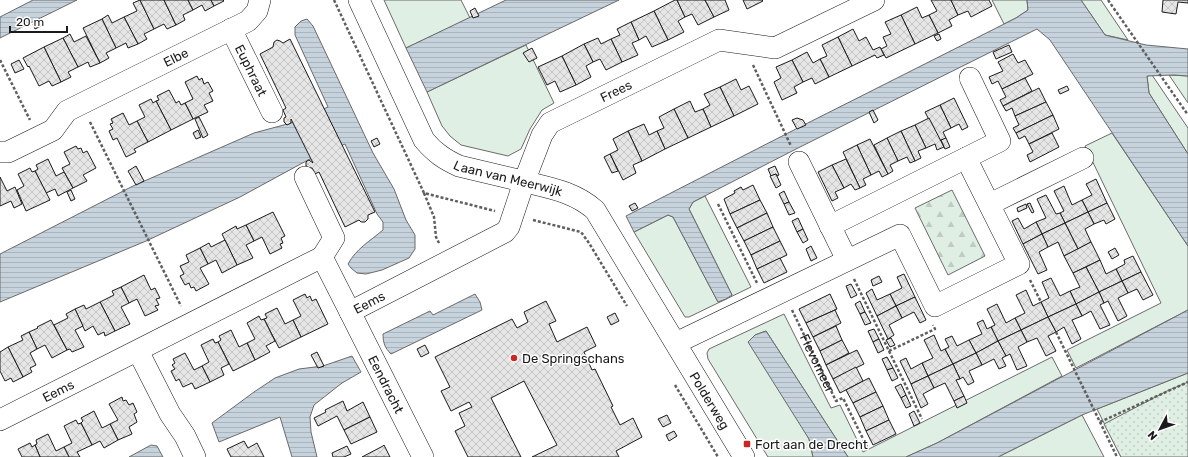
<svg xmlns="http://www.w3.org/2000/svg" width="1188" height="457" viewBox="0 0 1188 457" font-family="Rubik,sans-serif">
  <style>
    .grass { fill: #e0efe3; stroke: #6a6a6a }
    .forest { fill: url(#forest-firs); stroke: #6a6a6a }
    .park { fill: url(#park-dots); stroke: #6a6a6a }
    .water { fill: url(#water-rules); stroke: #6a6a6a }
    .building { fill: url(#building-cross-hatch); stroke: #1a1a1a }
    .lines { fill: none; stroke-linecap: round; stroke-linejoin: round }
    .minor-casing { stroke: #1a1a1a; stroke-width: 22 }
    .path { stroke: #5f5f5f; stroke-width: 2.5; stroke-dasharray: 3 2; stroke-linecap: butt }
    .minor { stroke: #fff; stroke-width: 21 }
    .poi-dot { fill: #c62828; stroke: #fff; stroke-width: 1.5 }
    .labels { text-anchor: middle; stroke-width: 3; stroke-linejoin: round; paint-order: stroke }
    .street-label { font-size: 13px; fill: #1a1a1a; stroke: #fff }
    .poi-label { font-size: 13px; fill: #1a1a1a; stroke: #fff; text-anchor: start }
  </style>
  <defs>
    <pattern id="forest-firs" width="22" height="20" patternUnits="userSpaceOnUse"><rect width="22" height="20" fill="#e0efe3"/><path d="M5 1l3.5 6h-7zM16 11l3.5 6h-7z" fill="#c0ccc2"/></pattern>
    <pattern id="park-dots" width="8" height="8" patternUnits="userSpaceOnUse"><rect width="8" height="8" fill="#e0efe3"/><path d="M2 2h.1M6 6h.1" fill="none" stroke="#c0ccc2" stroke-width="1.8" stroke-linecap="round"/></pattern>
    <pattern id="water-rules" width="6" height="5" patternUnits="userSpaceOnUse"><rect width="6" height="5" fill="#c6d2dc"/><path d="M0 2.5h6" fill="none" stroke="#aab4bc"/></pattern>
    <pattern id="building-cross-hatch" width="8" height="8" patternUnits="userSpaceOnUse"><rect width="8" height="8" fill="#e6e6e6"/><path d="M0 0l8 8M0 8l8-8" fill="none" stroke="#c5c5c5"/></pattern>
  </defs>
  <rect width="100%" height="100%" fill="#fff"/>
  <g class="grass">
    <path d="M384,0h77l9,18 -64,30z"/>
    <path d="M992,0h35l1,10 -12,8 -12,6z"/>
    <path d="M1081,0h20l27,40 -23,-5z"/>
    <path d="M526,45l28,58 -12,7 -12,19 -9,20 -13,7 -47,-11 -11,-9 -8,-10 -15,-34z"/>
    <path d="M1152,75l36,53v26l-39,-61 -2,-17z"/>
    <path d="M1169,75l19,1v27z"/>
    <path d="M1112,133l76,113v64l-112,58 -9,-18 94,-47 -76,-157z"/>
    <path d="M705,196l46,91 -62,30h-4l-51,-85 34,-17 5,2 45,85 8,-3 6,-4 -43,-86 4,-7z"/>
    <path d="M784,314l47,94 9,-3 23,47 189,-95 10,19 -125,67 -31,14h-58l-82,-126 -11,4 54,104 4,18h-45l-60,-98 -1,-6 2,-4z"/>
    <path d="M1188,373v84h-67l-24,-48z"/>
    <path d="M1082,415l22,42h-106z"/>
  </g>
  <path class="forest" d="M952,190l33,66 -37,19 -33,-67z"/>
  <path class="park" d="M1188,382v75h-67l-17,-33 63,-33z"/>
  <g class="water">
    <path d="M33,0h44l-77,38v-21z"/>
    <path d="M506,0h113l-192,92 -21,-44z"/>
    <path d="M1027,0h54l24,35 41,10 42,4v27l-14,-1 -27,1 2,17 39,61v92l-138,-206 -13,-11 -241,120 -103,53 -4,7 43,86 -6,4 -8,3 -45,-85 -5,-2 -34,17 -8,-16 162,-83 228,-115 12,-8z"/>
    <path d="M307,19l6,7 60,127 21,36 12,31 9,15v14l-6,9 -27,12 -16,4 -9,-1 -6,-5 -3,-4c8,-15 22,-23 35,-34v-8l-6,-8 -32,-70 -37,16 -68,37 -94,44 -146,61v-48l133,-68 121,-53 37,-10 37,-16 -33,-72v-8l6,-6z"/>
    <path d="M475,294l5,8 2,8 -91,44c-6,-6 -8,-11 -8,-20l47,-23 3,4z"/>
    <path d="M1188,310v63l-106,42 -84,42h-92l31,-14z"/>
    <path d="M766,331l82,126h-35l-4,-18 -61,-97 7,-7z"/>
    <path d="M352,356l9,16 -19,11 -28,22 -4,12 1,15 6,25h-25l-12,-40 -61,25 -7,-19 42,-31 21,-14 24,-9 24,-3z"/>
    <path d="M151,445l6,1 6,11h-34z"/>
  </g>
  <g class="building">
    <path d="M140,0l14,29 -10,5 3,5 -9,5 -14,-27 13,-6 -4,-8z"/>
    <path d="M140,0h24l12,25 -9,4 -3,-5 -10,5z"/>
    <path d="M164,0h24l5,10 -10,5 2,5 -9,5z"/>
    <path d="M188,0h23l3,6 -9,5 -3,-6 -9,5z"/>
    <path d="M211,0h12l1,1 -10,5z"/>
    <path d="M675,0h2l8,17 -7,4 6,11 -16,8 -14,-29z"/>
    <path d="M677,0h28l9,17 -16,8 -6,-11 -7,3z"/>
    <path d="M705,0h20l4,10 -15,7z"/>
    <path d="M743,0h19l1,1 -16,8z"/>
    <path d="M931,0h20l7,15 -9,5 3,6 -14,7 -9,-18 8,-4z"/>
    <path d="M951,0h38l3,6 -21,11 -3,-6 -10,4z"/>
    <path d="M1163,0h25v3l-10,-1 -2,12 -14,-2z"/>
    <path d="M917,7l5,11 7,-3 9,18 -23,11 -14,-29z"/>
    <path d="M475,8l4,8 -6,2 -3,-7z"/>
    <path d="M654,11l14,29 -16,7 -6,-11 -7,4 -8,-18z"/>
    <path d="M108,15l4,8 12,-6 14,27 -10,4 -2,-5 -10,5 -14,-29z"/>
    <path d="M901,15l14,29 -29,14 -5,-9 6,-3 -4,-9 8,-3 -6,-12z"/>
    <path d="M102,19l14,29 -10,5 3,5 -9,5 -17,-35z"/>
    <path d="M38,21l3,5 -6,3 -2,-5z"/>
    <path d="M631,22l8,18 -7,3 6,12 -16,7 -11,-23 9,-4 -3,-6z"/>
    <path d="M853,29l6,12 7,-4 7,13 7,-3 4,8 -7,3 -2,-3 -23,11 -14,-29z"/>
    <path d="M70,34l4,8 12,-6 14,27 -10,4 -2,-5 -10,5 -15,-29z"/>
    <path d="M939,34l2,5 -4,2 -3,-5z"/>
    <path d="M838,37l14,29 -23,11 -9,-18 7,-3 -5,-11z"/>
    <path d="M63,38l15,29 -10,5 3,5 -10,5 -17,-35z"/>
    <path d="M598,38l3,6 10,-5 11,23 -16,8 -6,-11 -7,3 -9,-18z"/>
    <path d="M290,39l85,173 -7,3v4l-3,3h-4l-2,-2 -14,7 -26,-55 -4,2 -3,-6h-3l-3,-2v-4l1,-1 2,-1 4,3 -22,-44v4l-4,2 -3,-3v-4l2,-1 -3,-7 3,-2 -26,-54 13,-7 1,-5 3,-2 3,1 3,2z"/>
    <path d="M584,44l9,18 -7,4 5,11 -15,8 -14,-29z"/>
    <path d="M1009,45l3,7 -16,7 -3,-7z"/>
    <path d="M44,47l17,35 -9,4 -3,-5 -10,5 -10,-20 -1,1 -5,-9z"/>
    <path d="M532,48l5,10 -8,4 -6,-9z"/>
    <path d="M807,52l6,11 7,-4 9,18 -14,7 -3,-6 -9,4 -11,-22z"/>
    <path d="M1013,54l5,9 7,-3 8,14 -31,15 -4,-8 -6,3 -3,-7 14,-6 -5,-9z"/>
    <path d="M562,56l14,29 -16,7 -5,-11 -8,4 -9,-18z"/>
    <path d="M19,60l5,9 -9,4 -4,-9z"/>
    <path d="M792,60l11,22 -9,5 3,6 -15,7 -8,-18 7,-4 -5,-11z"/>
    <path d="M197,76l2,4 3,-2 2,6 4,-2 5,9 -4,2 4,8 -9,4 4,7 -15,7 -8,-16 8,-4 -8,-17z"/>
    <path d="M1025,78l7,13 -29,15 -3,-6 6,-3 -4,-8z"/>
    <path d="M736,79l5,11 8,-4 9,18 -24,12 -14,-29z"/>
    <path d="M1067,86l2,4 -9,4 -2,-4z"/>
    <path d="M720,87l14,29 -23,11 -8,-18 7,-4 -6,-11z"/>
    <path d="M1039,88l7,14 -31,14 -3,-8 -6,3 -3,-5z"/>
    <path d="M169,90l7,13 3,-2 2,4 4,-2 8,16 -22,11 -15,-29 3,-1 -2,-4z"/>
    <path d="M954,98l14,29 -6,3 -3,-6 -8,4 -11,-23z"/>
    <path d="M151,99l2,4 3,-2 15,29 -23,12 -11,-21 8,-4 -6,-12z"/>
    <path d="M690,101l5,11 8,-3 8,18 -23,11 -14,-29z"/>
    <path d="M1046,102l7,13 -37,18 -3,-5 6,-3 -4,-9z"/>
    <path d="M940,105l11,23 -8,4 3,6 -6,3 -15,-29z"/>
    <path d="M674,109l14,29 -23,11 -8,-18 7,-3 -5,-11z"/>
    <path d="M873,110l5,10 -4,3 -5,-11z"/>
    <path d="M123,113l6,12 8,-4 11,21 -14,7 2,3 -10,5 -9,-19 -4,2 -4,-9 4,-2 -3,-5 3,-1 -2,-4z"/>
    <path d="M1053,115l6,14 -30,15 -4,-8 -6,3 -3,-6z"/>
    <path d="M199,117l9,18 -5,3 -8,-19z"/>
    <path d="M797,118l6,2 3,5 -9,4 -5,-9z"/>
    <path d="M929,118l15,29 -7,3 -2,-6 -9,4 -11,-23z"/>
    <path d="M644,124l5,11 8,-4 8,18 -23,12 -14,-30z"/>
    <path d="M915,125l11,23 -8,3 3,7 -6,3 -14,-30z"/>
    <path d="M198,130l3,7 -5,2 -3,-6z"/>
    <path d="M628,131l14,30 -9,4 3,8 -13,7 -13,-26 8,-4 -5,-11z"/>
    <path d="M901,131l14,30 -5,2 -3,-6 -9,4 -11,-23z"/>
    <path d="M1052,133l7,14 -29,15 -3,-7 6,-3 -4,-8z"/>
    <path d="M377,138l3,6 -6,3 -3,-6z"/>
    <path d="M887,138l11,23 -8,4 3,6 -5,3 -14,-29z"/>
    <path d="M946,138l4,9 -5,2 -4,-9z"/>
    <path d="M870,139l18,35 -6,3 -3,-6 -8,4 -14,-30z"/>
    <path d="M857,145l14,30 -8,4 3,6 -6,3 -17,-36z"/>
    <path d="M76,146l2,3 3,-1 2,5 4,-2 9,17 -13,7 4,6 -14,7 -11,-20 8,-4 -6,-12z"/>
    <path d="M610,154l8,17 -6,2 -8,-16z"/>
    <path d="M48,159l8,17 8,-4 9,16 -15,8 -3,-7 -9,4 -11,-22 3,-2 -2,-4z"/>
    <path d="M846,159l14,29 -5,2 -4,-6 -7,4 -12,-23z"/>
    <path d="M832,165l12,23 -9,4 3,6 -6,3 -14,-29z"/>
    <path d="M136,166l8,15 -8,4 -8,-14z"/>
    <path d="M775,166l4,9 -2,1 -1,-2 -5,2 -3,-7z"/>
    <path d="M30,168l2,4 3,-1 15,29 -24,11 -9,-21 7,-4 -6,-12z"/>
    <path d="M776,174l5,11 -5,3 -6,-12z"/>
    <path d="M0,177l7,14 8,-4 7,17 -8,4 -3,-7 -11,5z"/>
    <path d="M1096,179l11,24 -19,9 -6,-12 10,-5 -6,-11z"/>
    <path d="M753,185l7,15 -30,14 -6,-15 11,-6 -1,-2 7,-4 2,3z"/>
    <path d="M1064,186l8,19 10,-5 6,12 -23,11 -5,-10 4,-2 -10,-20z"/>
    <path d="M71,190l4,9 -4,2 -4,-9z"/>
    <path d="M784,191l5,11 -5,2 -5,-10z"/>
    <path d="M1046,195l10,19 4,-1 5,10 -23,11 -6,-12 10,-4 -9,-19z"/>
    <path d="M760,200l7,13 -30,15 -7,-14z"/>
    <path d="M789,202l6,11 -6,2 -5,-11z"/>
    <path d="M635,203l3,5 -6,3 -3,-5z"/>
    <path d="M1030,203l4,9 -2,1 -5,-9z"/>
    <path d="M1107,203l8,16 -9,5 -2,-4 -10,4 -6,-12z"/>
    <path d="M1026,204l1,4 -9,4 -1,-4z"/>
    <path d="M273,212l12,24 -4,2 2,5 -3,1 2,4 -12,6 -8,-17 -8,4 -8,-16z"/>
    <path d="M1088,212l6,12 -9,5 6,13 -13,7 -13,-26z"/>
    <path d="M767,213l6,14 -29,14 -7,-13z"/>
    <path d="M798,218l5,11 -6,3 -5,-11z"/>
    <path d="M1018,218l6,11 12,-7 6,12 -19,10 -11,-23z"/>
    <path d="M1065,223l13,26 -14,7 -6,-14 -10,5 -6,-13z"/>
    <path d="M246,225l8,16 -8,4 7,13 -16,7 -15,-31 14,-8 1,3z"/>
    <path d="M773,227l7,14 -29,14 -7,-14z"/>
    <path d="M803,229l5,11 -5,3 -6,-11z"/>
    <path d="M1042,234l6,13 -9,5 8,18 -9,4 -15,-30z"/>
    <path d="M225,240l12,25 -15,8 -6,-13 -8,4 -8,-16 9,-5 2,4z"/>
    <path d="M780,241l7,14 -30,14 -6,-14z"/>
    <path d="M1091,242l9,18 -27,13 -9,-17z"/>
    <path d="M811,246l6,12 -6,3 -5,-12z"/>
    <path d="M200,248l8,16 -8,4 9,16 -13,7 -2,-4 -3,1 -2,-5 -4,2 -5,-9 4,-2 -4,-8 9,-4 -3,-7z"/>
    <path d="M1115,248l4,7 -7,4 -4,-7z"/>
    <path d="M1133,256l8,16 -19,9 -6,-12 9,-5 -1,-4z"/>
    <path d="M780,258l7,14 -23,11 -7,-14z"/>
    <path d="M1100,260l6,14 10,-5 6,12 -23,11 -13,-25z"/>
    <path d="M1086,267l13,25 -23,12 -6,-13 10,-4 -7,-14z"/>
    <path d="M1141,272l12,23 -10,5 -6,-11 -9,4 -6,-12z"/>
    <path d="M904,274l11,23 -19,9 -6,-12 12,-6 -5,-11z"/>
    <path d="M144,275l7,15 4,-2 5,10 -4,1 3,6 -4,1 3,4 -13,6 -8,-17 -8,4 -8,-16z"/>
    <path d="M879,276l3,6 -9,4 -2,-6z"/>
    <path d="M1051,278l9,18 10,-5 6,13 -28,13 -7,-15 8,-4 -7,-16z"/>
    <path d="M1122,281l6,12 -10,5 9,18 -9,5 -10,-20 -4,2 -5,-11z"/>
    <path d="M851,284l6,11 -6,3 -5,-12z"/>
    <path d="M121,287l8,16 -8,4 9,17 -15,7 -15,-29 14,-7 -2,-4z"/>
    <path d="M872,289l5,11 13,-6 6,12 -19,10 -11,-23z"/>
    <path d="M1026,290l7,16 8,-4 7,15 -27,13 -6,-12 10,-5 -9,-18z"/>
    <path d="M1099,292l5,11 -4,2 10,20 -10,4 -9,-18 -9,5 -6,-12z"/>
    <path d="M305,294l2,4 3,-2 2,5 4,-2 12,25 -27,13 -8,-17 8,-4 -8,-16z"/>
    <path d="M830,294l7,15 -31,14 -7,-14z"/>
    <path d="M915,297l11,23 -6,3 -6,-11 -12,6 -6,-12z"/>
    <path d="M546,301l10,20 -7,3 8,18 30,-15 9,19 -12,6 8,18 3,-1 18,37 -2,1 9,18 13,-7 9,19 -26,14 3,6h-87l25,-12 -33,-64 -33,17 30,59h-53l-13,-26 10,-5 -6,-13 13,-6 -3,-5 -18,9 -10,-20 9,-4 -15,-30 77,-38 5,9 11,-6 -4,-10z"/>
    <path d="M860,301l5,11 -5,2 -5,-10z"/>
    <path d="M100,302l15,29 -10,5 -1,-4 -6,3 -5,-9 -8,5 -10,-22 9,-4 2,4z"/>
    <path d="M997,304l9,19 9,-5 6,12 -23,11 -7,-14 4,-2 -8,-16z"/>
    <path d="M1076,304l6,12 -10,4 9,19 -9,5 -8,-17 -8,5 -8,-15z"/>
    <path d="M896,306l6,12 -13,7 5,10 -6,4 -11,-23z"/>
    <path d="M277,308l8,16 8,-4 8,17 -22,11 -15,-29 3,-1 -2,-4z"/>
    <path d="M75,309l8,17 -8,4 9,17 -12,5 -2,-3 -3,1 -13,-25 14,-7 -2,-4z"/>
    <path d="M835,310l6,13 -28,14 -7,-14z"/>
    <path d="M865,312l6,11 -6,2 -5,-11z"/>
    <path d="M615,313l4,8 -8,4 -4,-8z"/>
    <path d="M259,316l2,4 3,-1 11,22 -9,5 4,6 -15,8 -8,-17 8,-4 -8,-16z"/>
    <path d="M1048,317l8,15 -8,4 8,15 -10,5 -9,-18 -10,4 -6,-12z"/>
    <path d="M51,320l16,30 -15,8 -7,-13 -8,4 -8,-17 9,-4 -1,-1z"/>
    <path d="M983,320l4,9 4,-2 7,14 -22,12 -7,-13 13,-6 -5,-11z"/>
    <path d="M836,326l6,14 -22,11 -7,-14z"/>
    <path d="M874,329l5,10 -6,3 -5,-11z"/>
    <path d="M231,330l8,17 8,-4 8,17 -22,11 -15,-29 3,-2 -2,-4z"/>
    <path d="M1021,330l6,12 -9,5 9,19 -10,4 -7,-16 -4,2 -8,-15z"/>
    <path d="M29,332l8,17 -7,4 6,12 -6,3 2,4 -9,5 -15,-30 15,-7 -2,-4z"/>
    <path d="M934,335l7,16 4,-2 8,15 -25,12 -6,-13 11,-5 -9,-18z"/>
    <path d="M952,336l5,10 12,-6 7,13 -23,11 -8,-15 4,-2 -4,-8z"/>
    <path d="M891,338l4,7 -5,2 -4,-7z"/>
    <path d="M213,339l2,4 3,-1 11,22 -8,4 3,7 -14,7 -8,-16 7,-4 -8,-17z"/>
    <path d="M879,339l5,11 -6,3 -5,-11z"/>
    <path d="M842,340l7,13 -23,12 -6,-14z"/>
    <path d="M998,341l8,15 -4,2 4,8 -7,3 -5,-10 -12,6 -6,-12z"/>
    <path d="M425,345l4,8 -8,4 -4,-8z"/>
    <path d="M8,347l15,30 -10,5 -2,-4 -6,3 -5,-10v-19z"/>
    <path d="M857,350l7,14 -31,15 -7,-14z"/>
    <path d="M317,352l7,14 -6,2 -7,-13z"/>
    <path d="M185,353l9,17 8,-4 8,16 -15,7 -3,-6 -9,4 -4,-8 -3,2 -5,-10 4,-2 -3,-4 3,-2 -2,-4z"/>
    <path d="M976,353l6,12 -13,6 5,11 -6,3 -5,-8 -3,2 -7,-15z"/>
    <path d="M887,357l6,11 -6,2 -5,-11z"/>
    <path d="M906,358l5,11 11,-6 6,13 -17,8 -11,-23z"/>
    <path d="M953,364l7,15 -4,1 8,16 -10,5 -9,-18 -11,5 -6,-12z"/>
    <path d="M856,367l7,14 -23,12 -7,-14z"/>
    <path d="M893,368l5,10 -6,3 -5,-11z"/>
    <path d="M928,376l6,12 -11,6 5,10 -7,4 -10,-24z"/>
    <path d="M869,378l7,14 -23,11 -7,-13z"/>
    <path d="M901,384l5,11 -5,3 -6,-11z"/>
    <path d="M876,392l7,14 -23,11 -7,-14z"/>
    <path d="M906,395l5,11 -5,2 -5,-10z"/>
    <path d="M964,396l3,7 -10,5 -3,-7z"/>
    <path d="M122,397l1,4 3,-1 3,5 4,-2 4,9 -3,2 3,8 -8,5 3,7 -14,6 -8,-16 8,-4 -9,-16z"/>
    <path d="M343,401l4,10 16,-9 7,15 -26,13 -7,-14 -19,10 -4,-8 12,-6 -1,-2z"/>
    <path d="M883,406l6,14 -23,11 -6,-14z"/>
    <path d="M94,411l8,17 8,-4 8,16 -14,8 -4,-7 -8,4 -11,-22 2,-2 -2,-3z"/>
    <path d="M914,411l6,12 -6,3 -5,-12z"/>
    <path d="M667,415l4,8 -8,4 -5,-8z"/>
    <path d="M370,417l7,15 -26,12 -7,-14z"/>
    <path d="M76,420l2,4 3,-1 11,22 -15,7 3,5h-11l-5,-10 8,-4 -8,-17z"/>
    <path d="M889,420l7,14 -23,11 -7,-14z"/>
    <path d="M674,431l3,5 -8,5 -3,-6z"/>
    <path d="M48,434l8,17 8,-4 5,10h-29l-5,-12 2,-1 -1,-4z"/>
    <path d="M244,441l4,7 9,-5 7,14h-33l-4,-8z"/>
    <path d="M30,443l2,4 3,-2 5,12h-18l-4,-8z"/>
    <path d="M384,445l6,12h-28l21,-11z"/>
    <path d="M347,446l4,8 -7,3h-11l-1,-4z"/>
  </g>
  <g class="lines">
    <defs>
      <g id="minor">
        <path id="s2" d="M359,0l65,140c11,13 20,19 35,26 21,5 42,10 63,15 27,7 51,10 73,29l149,247"/>
        <path id="s3" d="M231,29l41,83"/>
        <path id="s4" d="M0,152h8l45,-22 14,-19 181,-90 9,-10 3,-11"/>
        <path d="M799,162l48,98"/>
        <path d="M305,177l29,61 -12,19"/>
        <path d="M990,204l93,-46"/>
        <path d="M830,226l170,-85 -30,-63"/>
        <path id="s5" d="M350,312l73,145"/>
        <path d="M676,343l224,-108 35,71 84,-42 -53,-106"/>
        <path d="M138,351l32,63 15,22 10,21"/>
        <path id="s6" d="M0,420l322,-163 28,55 155,-80 4,-5 15,-45 18,-47 8,-12 169,-83 56,8 99,-48"/>
      </g>
    </defs>
    <use href="#minor" class="minor-casing"/>
    <g class="path">
      <path d="M334,0l90,193 71,18"/>
      <path d="M1108,0l80,115"/>
      <path d="M0,60l30,60"/>
      <path d="M753,65l38,81"/>
      <path d="M90,122l91,184"/>
      <path d="M424,193l10,24 2,20 3,6"/>
      <path d="M718,204l39,79"/>
      <path d="M533,220l48,12 8,11 38,63"/>
      <path d="M854,279l35,72 46,-22 -2,-4"/>
      <path d="M1030,280l11,22"/>
      <path id="s1" d="M792,310l44,91 7,-3 24,49"/>
      <path d="M1056,332l61,125"/>
      <path d="M889,351l33,68"/>
      <path d="M675,385l43,72"/>
      <path d="M1100,422l88,-40"/>
    </g>
    <use href="#minor" class="minor"/>
  </g>
  <g class="poi-dot">
    <circle cx="514" cy="358" r="4"/>
    <rect x="743" y="440" width="8" height="8" rx="2"/>
  </g>
  <g class="labels">
    <g class="street-label">
      <text dy="5" stroke="none"><textPath href="#s4" startOffset="203">Elbe</textPath></text>
      <text dy="5" stroke="none"><textPath href="#s3" startOffset="46">Euphraat</textPath></text>
      <text dy="5" stroke="none"><textPath href="#s6" startOffset="789">Frees</textPath></text>
      <text dy="5" stroke="none"><textPath href="#s2" startOffset="249">Laan van Meerwijk</textPath></text>
      <text dy="5" stroke="none"><textPath href="#s6" startOffset="444">Eems</textPath></text>
      <text dy="5" stroke="none"><textPath href="#s1" startOffset="59">Flevomeer</textPath></text>
      <text dy="5" stroke="none"><textPath href="#s5" startOffset="81">Eendracht</textPath></text>
      <text dy="5" stroke="none"><textPath href="#s6" startOffset="65">Eems</textPath></text>
      <text dy="5" stroke="none"><textPath href="#s2" startOffset="565">Polderweg</textPath></text>
    </g>
    <g class="poi-label">
      <text x="522" y="363">De Springschans</text>
      <text x="755" y="449">Fort aan de Drecht</text>
    </g>
  </g>
  <g transform="translate(1160 429) rotate(229)" stroke="#ffffff" stroke-width="3" paint-order="stroke">
  <path d="M0-3L7 15L0 10L-7 15Z" fill="#1a1a1a"/>
  <text y="-6" font-size="11" font-weight="bold" text-anchor="middle" fill="#1a1a1a">N</text>
  </g>
  <path d="M10 26v6h57v-6" fill="none" stroke="#1a1a1a" stroke-width="2"/>
  <text x="16" y="26" font-size="12" fill="#1a1a1a" stroke="#ffffff" stroke-width="3" paint-order="stroke">20 m</text>
</svg>
